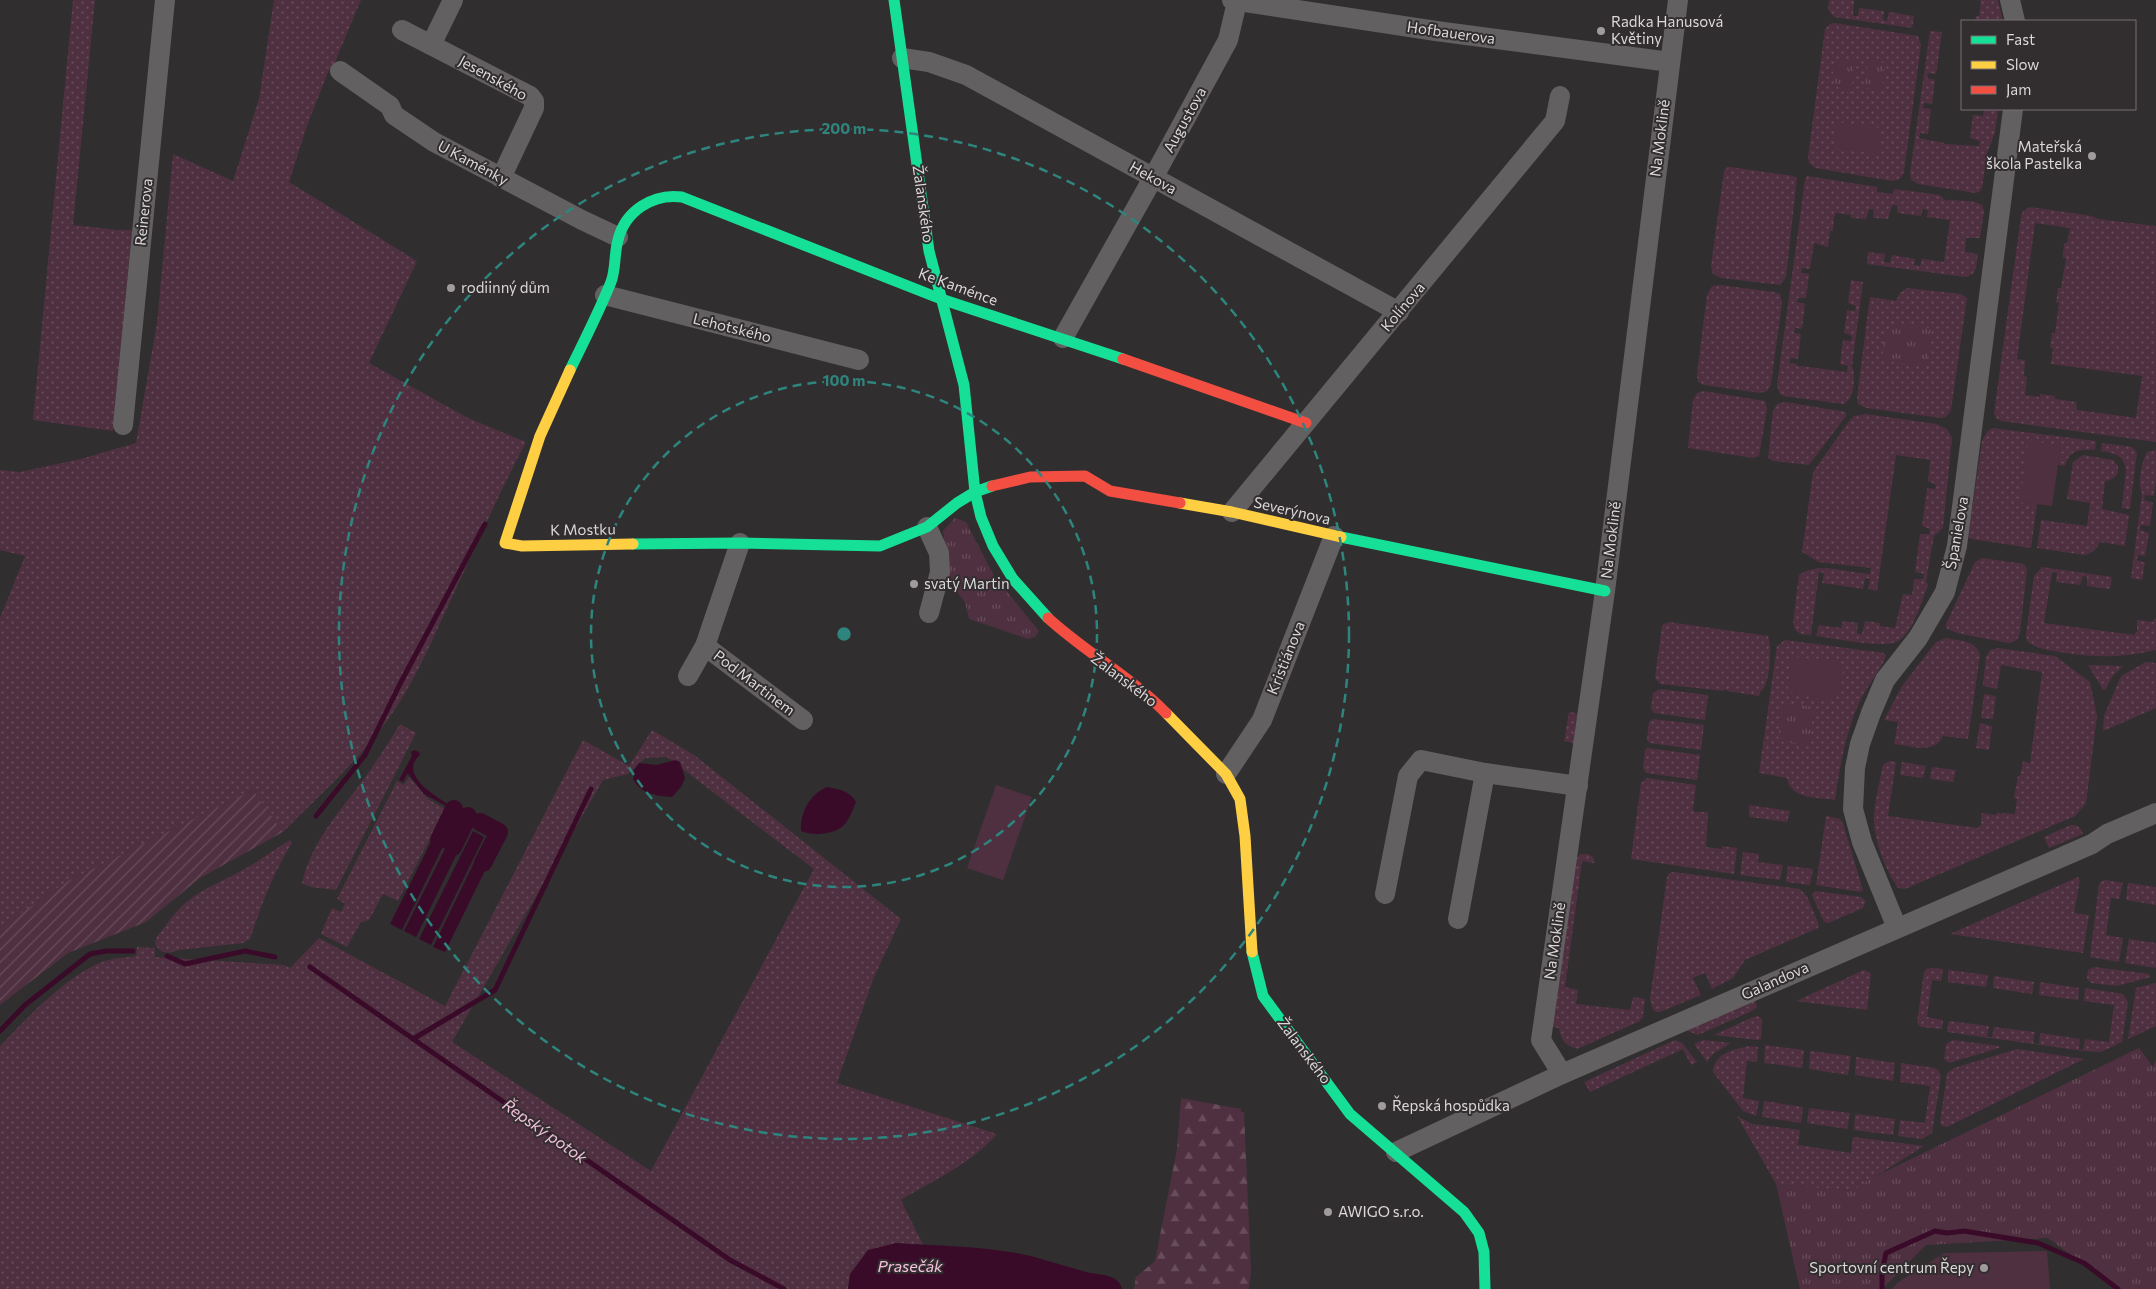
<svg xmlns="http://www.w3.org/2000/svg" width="2156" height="1289" viewBox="0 0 2156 1289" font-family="Commissioner,sans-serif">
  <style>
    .grass { fill: url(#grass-dots); fill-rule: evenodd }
    .forest { fill: url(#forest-firs) }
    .park { fill: url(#park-tufts) }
    .garden { fill: url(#garden-furrows) }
    .pitch { fill: #4f3040 }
    .water { fill: #3a0b29 }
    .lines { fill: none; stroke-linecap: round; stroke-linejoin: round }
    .stream { stroke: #3a0b29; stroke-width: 5 }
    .canal { stroke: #3a0b29; stroke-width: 18 }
    .street { stroke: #626060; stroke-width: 20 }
    .fast { stroke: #16e098; stroke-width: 11 }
    .slow { stroke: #ffcf43; stroke-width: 11 }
    .jam { stroke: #f24e42; stroke-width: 11 }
    .ring { fill: none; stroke: #2e857e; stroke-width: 2.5; stroke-dasharray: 9 6 }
    .poi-dot { fill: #a09c9e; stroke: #322d2f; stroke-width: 2 }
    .labels { text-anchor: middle; stroke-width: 4; stroke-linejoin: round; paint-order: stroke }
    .poi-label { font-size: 15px; fill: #dbd8d9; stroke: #322d2f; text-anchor: start }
    .street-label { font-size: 15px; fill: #dbd8d9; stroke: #322d2f }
    .water-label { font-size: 16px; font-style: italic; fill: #f6c0db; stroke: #322d2f }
    .centre { fill: #2e857e; stroke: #322d2f; stroke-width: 2.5 }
    .ring-label { font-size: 15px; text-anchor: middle; font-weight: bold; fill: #2e857e; stroke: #322d2f; stroke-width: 4; stroke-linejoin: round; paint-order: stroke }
  </style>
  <defs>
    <pattern id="grass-dots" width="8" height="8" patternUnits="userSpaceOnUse" patternTransform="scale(1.25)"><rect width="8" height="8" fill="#4f3040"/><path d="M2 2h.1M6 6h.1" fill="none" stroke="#684d5b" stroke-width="1.8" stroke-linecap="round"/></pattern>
    <pattern id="forest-firs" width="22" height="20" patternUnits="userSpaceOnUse" patternTransform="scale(1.25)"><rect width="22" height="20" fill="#4f3040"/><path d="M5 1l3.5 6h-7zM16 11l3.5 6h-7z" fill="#684d5b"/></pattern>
    <pattern id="park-tufts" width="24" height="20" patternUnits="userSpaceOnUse" patternTransform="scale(1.25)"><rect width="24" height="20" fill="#4f3040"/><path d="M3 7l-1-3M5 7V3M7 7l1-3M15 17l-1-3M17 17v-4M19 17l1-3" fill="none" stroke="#684d5b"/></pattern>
    <pattern id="garden-furrows" width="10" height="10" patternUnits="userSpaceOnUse" patternTransform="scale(1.25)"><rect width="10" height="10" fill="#4f3040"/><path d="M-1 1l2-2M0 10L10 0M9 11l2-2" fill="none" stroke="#684d5b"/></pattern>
  </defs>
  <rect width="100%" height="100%" fill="#312e2f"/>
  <g class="grass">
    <path d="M73,0h22l-22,225 45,5h14l-19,201 -80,-11z"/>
    <path d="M274,0h87l-26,62 -7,10 -21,54 -18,56 128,79 -48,102 99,55 58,24c-28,53 -52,108 -77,162 -18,39 -35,79 -60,114 -30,42 -70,78 -106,114l-30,-42 -185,91 -68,47v-310l25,-62 -25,-6v-80l20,2 61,-13 55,-16 21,-120 16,-169 60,27 26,-82z"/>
    <path d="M1829,0h25l-1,16h5l1,-8 25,3 -1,9 4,1 2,-9 25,4 -2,12 -78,-11 -6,-8z"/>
    <path d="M1977,0h21l5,21h-28l1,-5h3l2,-15z"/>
    <path d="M1835,23l83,13 3,9 -17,127 -4,7 -8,2 -77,-13 -6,-5 -1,-6 17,-128 5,-5z"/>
    <path d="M1930,31l12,1 -6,42 -8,-1 -1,5 8,2 -3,24 -8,-1 -1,5 8,1 -3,25 -8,-1 -1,5 25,5v1l35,2 1,-5 -10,-3 3,-23 10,1 1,-5 -6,-2h20l-3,24 -8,20 -5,35 -3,4 -4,1 -57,-9 -7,-4 -1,-7z"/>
    <path d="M1730,167l63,9 4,2 -11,99 -6,8 -59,-7 -8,-4 -2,-8 13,-95 2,-3z"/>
    <path d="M1807,176l70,11v5l16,2 1,-5 46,6 5,5c12,1 25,-1 37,5l2,6 -4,27h-14l-1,14 13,2c-2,11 0,20 -12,23l-99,-13 1,-12 17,2 -1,8 6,1 2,-8 23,4 -1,6 6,1 2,-7 22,3 6,-42 -23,-3 1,-7 -5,-1 -2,7 -24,-3 1,-7 -6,-1 -4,14 -15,-1 1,-8 -5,-1 -3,10 -15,-1v-3l-15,-2 -2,5 -1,13h-3l-2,16 -14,-4 -4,26 -8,-1 -1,5 8,1 -3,24h-8l-1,4 8,2 -3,25 -7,-1 -1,5 7,1 -3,25 -8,-1v5l7,1 1,3 2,-1 47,6 1,-6 -8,-2 3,-24 8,1 1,-5 -8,-3 3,-23 8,1 1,-5 -8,-3 3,-23 12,2 -11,84c4,10 3,32 -8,38l-61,-8 -4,-3 -2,-8 28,-205z"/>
    <path d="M2030,207l62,9 6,3 58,7v216l-155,-21 -5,-3 -2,-5 27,-197 2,-5zM2035,223l35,5 -3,15h-3l-1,15h3l-5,30h-3l-2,15h3l-4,30h-3l-2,15h3l-2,16 91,12 -6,42 -59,-8 -1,-8 -21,-3v-3l-15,-2v3l-15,-2 2,-18 -3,-1 1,-16 -8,-1z"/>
    <path d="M1720,285l54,7 6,2 2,9 -11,81 -4,7 -7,2 -56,-8 -6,-3 -1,-8 10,-79 5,-9z"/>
    <path d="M1907,288l54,6 6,4 -16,112 -5,7 -5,1 -75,-10 -8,-4 -1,-7 13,-100 26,4 4,-8z"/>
    <path d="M1703,391l62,10 2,8 -8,47 -6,2 -65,-10 5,-48 4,-7z"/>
    <path d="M1785,402l61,10v4l-37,49 -36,-4 -5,-3 5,-47 4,-7z"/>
    <path d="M1866,414l70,10 11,5 5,9 -9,90 -9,8 -8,45 2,4c-7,18 -13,42 -28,55 -12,10 -67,-2 -84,-4l3,-11 22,3 2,-7 15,2 -1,11h5l3,-13 15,2v3l15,2 8,-34 9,1 2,-16h9l1,-5 -9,-2 5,-38h9l1,-5 -8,-3 5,-38 8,1 1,-4 -8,-4 2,-21 -34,-5 -19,136 -9,-2 2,-10 -5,-1 -2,11 -41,-6 2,-10 -5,-1 -8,63 -10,-1 -6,-4 -2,-8 6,-47c21,-14 48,-2 71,-1l1,-6 -52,-6 -17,-10 11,-80 36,-51 5,-5z"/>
    <path d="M1992,428l104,13 -1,9c-15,-1 -26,0 -30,16l-7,-1 2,-20 -40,57 17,2 -6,44 -60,-9 -3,-2 14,-96 5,-9z"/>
    <path d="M2102,443l30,4 5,5 -7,57 -8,-1 4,-39c-3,-14 -11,-16 -25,-18z"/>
    <path d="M2156,450v29l-2,17 -9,-1 -1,5 9,3 -3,23 -9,-1 -1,5 9,3 -4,23 -7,-1 -1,5 8,3 -3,17 -11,-2 11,-85c-5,-11 0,-31 5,-41z"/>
    <path d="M2083,455l30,5 5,6c1,10 -4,13 -13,15l-3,28 27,6 -4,31 -25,-4c-4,8 -7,11 -16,13l-47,-7 4,-28 46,6 3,-23 -23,-4 6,-37z"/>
    <path d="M1982,558l42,6 3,5 -7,64 -3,7 -8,3 -48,-9 -14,-5 -1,-5 29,-62z"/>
    <path d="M2042,567l70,10 -2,12 -23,-3v-9l-4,-1 -3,9 -24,-3 1,-9 -5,-1 -8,51 90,12 3,-4v-11l16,2 1,-3h2v31c-33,8 -63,8 -96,2 -12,-2 -23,-3 -33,-11l-1,-7 8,-58z"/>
    <path d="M1669,622l99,14c4,11 2,39 -3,50 -2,4 -5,5 -6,10l-32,-5 -2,-2 -1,2 -64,-7 -5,-6 7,-53z"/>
    <path d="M1946,638c13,3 30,2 34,17l-12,84 -25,-3c-9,19 -31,10 -49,8l4,-22 -14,-2 18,-34 34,-44z"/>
    <path d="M1785,640l99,13 2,2c-2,10 -19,32 -25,44 -15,31 -21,67 -26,101 -17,-3 -45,0 -48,-22l-28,-5 18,-127z"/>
    <path d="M1998,648l57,8 35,26 7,34 -11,87 -11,13 -170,73 -7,-1c-13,-19 -25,-49 -24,-73 1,-16 6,-33 9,-50l6,-4 7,1 -8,54 90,12 3,-4v-11l15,2 2,-3 3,2 1,-1 13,1 2,-15 -3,-1 4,-22h2l3,-15 7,2 12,-91 -41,-7 -4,24 -14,-3v-3l3,-26 4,-7z"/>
    <path d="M2146,662l10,1v45l-53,23 1,-15 17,-40z"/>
    <path d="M2088,665l35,1 -11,11 -7,13h-2z"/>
    <path d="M1659,689l49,6 -3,25 -51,-7 -3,-4 2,-16z"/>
    <path d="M1984,694l12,2 -3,23 -12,-1z"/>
    <path d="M1569,712l8,1 -3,30 -10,-2z"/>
    <path d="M1653,719l51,6 -3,25 -52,-7 -2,-3 2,-18z"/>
    <path d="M1980,723l12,3 -3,24 -13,-2z"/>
    <path d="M400,724l16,9 -80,157c-13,-3 -23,0 -34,-7 11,-45 38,-71 64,-107 12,-17 23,-34 34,-52z"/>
    <path d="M652,730l42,25 207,164 -27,58 -37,106 160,51c-25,29 -63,46 -96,66l22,45 -27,-2 -46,31 -2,15h-848v-243c27,-28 65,-69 102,-84 10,-4 23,-4 34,-6l1,-9 18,1v9l128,8 7,3 29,-30 126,68 138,-266 46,26zM667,757l147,112 -163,302 -199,-129 151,-262 25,-6 17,-16z"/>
    <path d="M1648,748l52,7 -3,25 -51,-7 -3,-5 2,-18z"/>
    <path d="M1902,762l24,4 -3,12 -23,-3z"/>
    <path d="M1932,767l24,3 -3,12 -23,-3z"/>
    <path d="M409,777l19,22 17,10 -47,92 -15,-7 -14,26 -8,2 -14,25 -26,-13 11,-26 9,4 4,-8 -8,-5 60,-118 7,4z"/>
    <path d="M1647,778l49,7 -3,25 1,2h14l-2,35 16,2v-3l15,2 -3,26 -103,-15 10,-76z"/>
    <path d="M1749,805l41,6 -3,11 -38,-5z"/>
    <path d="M1826,816l14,3 3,5 20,66 -3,2 -44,-7z"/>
    <path d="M2071,825c7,0 9,2 12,9l-34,14 -5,-11z"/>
    <path d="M290,840l2,3c-20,32 -30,61 -42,96l-7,4 -64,7c-6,2 -13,5 -19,0 -10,-8 -2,-15 4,-22 24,-35 42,-38 77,-57 17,-9 32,-21 49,-31z"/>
    <path d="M1743,852l16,2 -1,8 25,3 -3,15 -40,-5z"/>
    <path d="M1580,854h8l5,3 2,6 -13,-2 -17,126 13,3 -2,14 54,6 3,-13 12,2 -2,18 -3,4 -63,28c-12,-4 -16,-8 -18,-21l-7,-1 24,-167z"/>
    <path d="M1788,866l25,3 -3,16 -24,-3z"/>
    <path d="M1674,872l126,17 7,7 12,29 -1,3 -73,32 -12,18 -21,11 -7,-16 -12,5 8,17 -41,17h-4l-3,-3 -3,-10 17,-122 2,-4z"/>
    <path d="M2078,877l2,3 -6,33 15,2 -6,38 -133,-19z"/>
    <path d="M2106,880l17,3 -4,16 -8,-1 -5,37 17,3 -4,24 -29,-5 9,-73 3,-3z"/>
    <path d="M2128,883l28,4v18l-30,-5z"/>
    <path d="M1815,891l46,6 5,4 -3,7 -35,15 -4,-1 -12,-27z"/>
    <path d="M2129,939l27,4v25l-31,-5z"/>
    <path d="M2094,967l55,7 2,3 -34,9 -26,-3 -4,-5 1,-8z"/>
    <path d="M1932,968l11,1 -2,12 -9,-1 -5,37 16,3 -1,9 -21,-2 -4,-4 7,-51 2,-3z"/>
    <path d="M1864,970l7,3 -4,37 -71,-9z"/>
    <path d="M1948,970l40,5 -2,12 -38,-5z"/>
    <path d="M1994,976l40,6 -2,12 -39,-6z"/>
    <path d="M2040,982l39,6 -1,12 -39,-5z"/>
    <path d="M2156,983v43l-28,13 8,-51z"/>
    <path d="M2085,988l38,6 5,8 -6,40 -21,10 -17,-1 -137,-19 2,-11 40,5 -2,11h5l2,-10 41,5 -2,11 6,1 1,-11 40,6 -1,10 4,1 2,-11 24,3 5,-37 -30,-4z"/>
    <path d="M1754,998l3,9 -5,4 -54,24 -15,-6z"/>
    <path d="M1758,1016l4,3 -1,20 -4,1 -43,-5 39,-18z"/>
    <path d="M1675,1040l7,3 15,19 -6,3 -8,-16 -93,43 -6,-10z"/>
    <path d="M1703,1040l28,3 -18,11 -6,8 -13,-18z"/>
    <path d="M1953,1040l46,6v2l-50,15 -5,-4 2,-15z"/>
    <path d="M1765,1045l39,5 -2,18 -38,-5z"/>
    <path d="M1750,1046l8,1 -1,15 -10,-1 -4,37 16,3 -3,15 -13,-5 -30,-39c1,-19 21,-23 37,-26z"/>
    <path d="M2017,1049l67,10 -137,68 -5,-1 -2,-3 7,-50 7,-5z"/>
    <path d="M1810,1051l41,5 -3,19 -39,-6z"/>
    <path d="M1856,1057l39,6 -2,18 -38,-6z"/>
    <path d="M1901,1063l34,5 4,3 2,5 -9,57 -10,6 -24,-3 2,-16 25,3 5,-37 -30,-4z"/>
    <path d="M1764,1101l39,6 -2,16 -39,-6z"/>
    <path d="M1809,1108l41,5 -3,16 -40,-6z"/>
    <path d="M1855,1114l40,5 -2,16 -39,-5z"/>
    <path d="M1737,1116l15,8 48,6 -2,15 53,8 2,-16 71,9 -72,45 -76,-7z"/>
  </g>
  <path class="forest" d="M1181,1098l60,11v3h3l7,159 -2,18h-115l2,-12 19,-16 22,-112z"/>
  <g class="park">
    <path d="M1849,59h6l-4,35 -11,-4 -8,-11c0,-12 6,-18 17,-20z"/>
    <path d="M1868,61l17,2 -3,27 -17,-2z"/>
    <path d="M1898,325l34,3 -6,39 -44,-7c2,-14 1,-28 16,-35z"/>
    <path d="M955,518l11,4 28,54 45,55 -4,6 -7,2 -59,-20 -4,-17 -19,-24v-21l-3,-26z"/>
    <path d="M1783,703l31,4 -5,38 -31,-4z"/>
    <path d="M2139,1048l14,19 3,-7v229h-39l-69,-51 -122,7 -44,44h-82l-24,-105 76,7 18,-12z"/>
  </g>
  <path class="garden" d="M253,790l30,42 -83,46 -54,44 -78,31 -68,52v-77l68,-47z"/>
  <g class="pitch">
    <path d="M1837,122l44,6 -3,26 -44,-6z"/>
    <path d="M2028,441l33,4 -9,61 -32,-4z"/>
    <path d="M1795,657l41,5c7,3 7,8 6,16 -1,5 0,15 -4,18 -6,7 -36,-1 -45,-2l-5,-6 3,-26z"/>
    <path d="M996,785l36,12 -29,83 -36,-12z"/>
    <path d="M2047,1251l3,38h-158l5,-6 47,-30z"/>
  </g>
  <g class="water">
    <path d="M414,750l5,2 1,3c-34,29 69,69 87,78l-2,5 -81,-44 -15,-19 -2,-1 -4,8 -4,-2 13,-24 -1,-4z"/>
    <path d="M675,760l5,2 5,16 -4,9 -9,10c-15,-1 -31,-3 -39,-18l1,-9 5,-7 18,2z"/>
    <path d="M827,787c12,2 23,4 29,15 -3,7 -6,16 -11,22 -10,11 -31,12 -44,7 -1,-19 9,-37 26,-44z"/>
    <path d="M444,816l11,6 -53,108 -12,-6z"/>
    <path d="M458,823l11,6 -53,108 -12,-6z"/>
    <path d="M473,831l11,6 -53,108 -12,-6z"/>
    <path d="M486,838l12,6 -53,108 -12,-5z"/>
    <path d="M896,1243c44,3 91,3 135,13 18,5 37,11 55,16 13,3 33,2 36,17h-274l2,-15 18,-24z"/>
  </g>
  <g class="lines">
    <g class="stream">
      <path d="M316,816l49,-61 35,-71 85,-160"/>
      <path d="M167,956l18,8 60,-13 30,6"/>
      <path d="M310,967l420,293 54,29"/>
      <path d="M0,1031l25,-26 65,-51 16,-3h27"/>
      <path d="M413,1039l82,-49 96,-201"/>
      <path d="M1882,1289v-17l4,-19 49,-22 12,2 17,-2 74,12 46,20 34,26"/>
    </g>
    <g class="canal">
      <path d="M480,822l19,10 -16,31"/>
      <path d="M439,840l15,-31"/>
      <path d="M453,847l15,-31"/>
    </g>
    <g class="street">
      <path d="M1232,0l204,31 234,31"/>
      <path d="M2010,0l5,21"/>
      <path d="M402,30l128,66 4,5v7l-33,70"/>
      <path d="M431,45l22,-45"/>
      <path d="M902,58l27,4 37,13 433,237"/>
      <path d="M340,71l50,35 4,9 40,27 148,78 36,17"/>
      <path d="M605,295l254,65"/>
      <path d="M1063,338l90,-160 75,-138 9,-38"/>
      <path d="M123,425l42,-425"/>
      <path d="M1232,512l323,-391 5,-25"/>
      <path d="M927,527l12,26 1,19 -11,41"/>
      <path d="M705,646l98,74"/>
      <path d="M688,676l17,-30 35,-103"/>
      <path d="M1226,774l36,-54 72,-184"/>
      <path d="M1385,894l23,-118 13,-16 64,13 93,13"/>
      <path d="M1458,919l27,-146"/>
      <path d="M1897,928l-35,-86 -9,-33 2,-41 5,-24 11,-31 14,-33 33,-42 27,-46 12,-46 56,-437"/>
      <path d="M1562,1074l-21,-34 64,-449 73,-591"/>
      <path d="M1396,1152l166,-78 530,-230 15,-10 49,-21"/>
    </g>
    <g class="fast">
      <path d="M894,0l35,251 35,134 11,107 6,25 12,29 20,33 35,39"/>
      <path d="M570,370c14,-29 29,-58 41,-88 5,-13 3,-28 7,-42 7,-29 35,-47 64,-43l259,102 182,60"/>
      <path d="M1341,537l264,54"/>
      <path d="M633,544l107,-1 140,3 47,-19 30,-24 18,-11 17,-6"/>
      <path d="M1252,952l11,44 87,118 114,98 15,21 5,19 1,37"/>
    </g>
    <g class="slow">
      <path d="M570,370l-30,66 -35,107 17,3 111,-2"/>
      <path d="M1180,503l52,9 109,25"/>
      <path d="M1166,713l60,61 14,25 5,37 7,116"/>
    </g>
    <g class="jam">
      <path d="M1123,359l183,64"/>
      <path d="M992,486l38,-9 55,-1 25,15 70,12"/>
      <path d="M1048,618c37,34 83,59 118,95"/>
    </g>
  </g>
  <g class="ring">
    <circle cx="844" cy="634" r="253"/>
    <circle cx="844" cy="634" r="505"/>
  </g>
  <g class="poi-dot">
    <circle cx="1601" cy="31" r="5"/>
    <circle cx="2092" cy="156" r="5"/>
    <circle cx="451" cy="288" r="5"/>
    <circle cx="914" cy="584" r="5"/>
    <circle cx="1382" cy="1106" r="5"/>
    <circle cx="1328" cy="1212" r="5"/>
    <circle cx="1984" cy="1268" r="5"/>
  </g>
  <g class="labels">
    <g class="poi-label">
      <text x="1611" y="27">Radka Hanusová<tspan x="1611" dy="17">Květiny</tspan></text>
      <text x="2082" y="152" text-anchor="end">Mateřská<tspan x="2082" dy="17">škola Pastelka</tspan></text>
      <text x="461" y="293">rodiinný dům</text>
      <text x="924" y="589">svatý Martin</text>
      <text x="1392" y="1111">Řepská hospůdka</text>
      <text x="1338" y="1217">AWIGO s.r.o.</text>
      <text x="1974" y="1273" text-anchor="end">Sportovní centrum Řepy</text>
    </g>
    <g class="street-label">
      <text transform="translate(1451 33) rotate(8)" y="5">Hofbauerova</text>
      <text transform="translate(493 78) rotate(29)" y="5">Jesenského</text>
      <text transform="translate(1185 120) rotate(-61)" y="5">Augustova</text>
      <text transform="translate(1660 138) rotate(-83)" y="5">Na Moklině</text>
      <text transform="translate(473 163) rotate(28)" y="5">U Kaménky</text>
      <text transform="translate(1153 178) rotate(29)" y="5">Hekova</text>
      <text transform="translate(923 204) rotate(82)" y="5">Žalanského</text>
      <text transform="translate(144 212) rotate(-84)" y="5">Reinerova</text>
      <text transform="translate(958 287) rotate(20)" y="5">Ke Kaménce</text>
      <text transform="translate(1403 307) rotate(-50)" y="5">Kolínova</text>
      <text transform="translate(732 328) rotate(14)" y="5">Lehotského</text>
      <text transform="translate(1292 511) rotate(13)" y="5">Severýnova</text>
      <text transform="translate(583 530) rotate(-1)" y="5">K Mostku</text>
      <text transform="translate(1957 533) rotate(-80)" y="5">Španielova</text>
      <text transform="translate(1611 540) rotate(-83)" y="5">Na Moklině</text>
      <text transform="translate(1286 658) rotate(-68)" y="5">Kristiánova</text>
      <text transform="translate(1124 680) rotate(37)" y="5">Žalanského</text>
      <text transform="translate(754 683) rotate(37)" y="5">Pod Martinem</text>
      <text transform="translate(1555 941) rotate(-82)" y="5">Na Moklině</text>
      <text transform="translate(1775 981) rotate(-24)" y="5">Galandova</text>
      <text transform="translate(1304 1051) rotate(53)" y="5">Žalanského</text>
    </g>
    <g class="water-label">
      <text transform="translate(545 1131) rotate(35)" y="6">Řepský potok</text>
      <text x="910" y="1272">Prasečák</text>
    </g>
  </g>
  <circle cx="844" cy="634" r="8" class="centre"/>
  <g class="ring-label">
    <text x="844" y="134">200 m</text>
    <text x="844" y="386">100 m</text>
  </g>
  <rect x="1961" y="20" width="175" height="90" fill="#322d2f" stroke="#767173"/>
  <rect x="1971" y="36" width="25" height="8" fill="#16e098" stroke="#767173"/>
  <text x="2006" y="45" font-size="15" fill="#dbd8d9">Fast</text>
  <rect x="1971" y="61" width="25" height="8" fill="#ffcf43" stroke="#767173"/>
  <text x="2006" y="70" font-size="15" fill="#dbd8d9">Slow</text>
  <rect x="1971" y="86" width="25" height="8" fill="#f24e42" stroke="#767173"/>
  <text x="2006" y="95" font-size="15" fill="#dbd8d9">Jam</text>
</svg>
